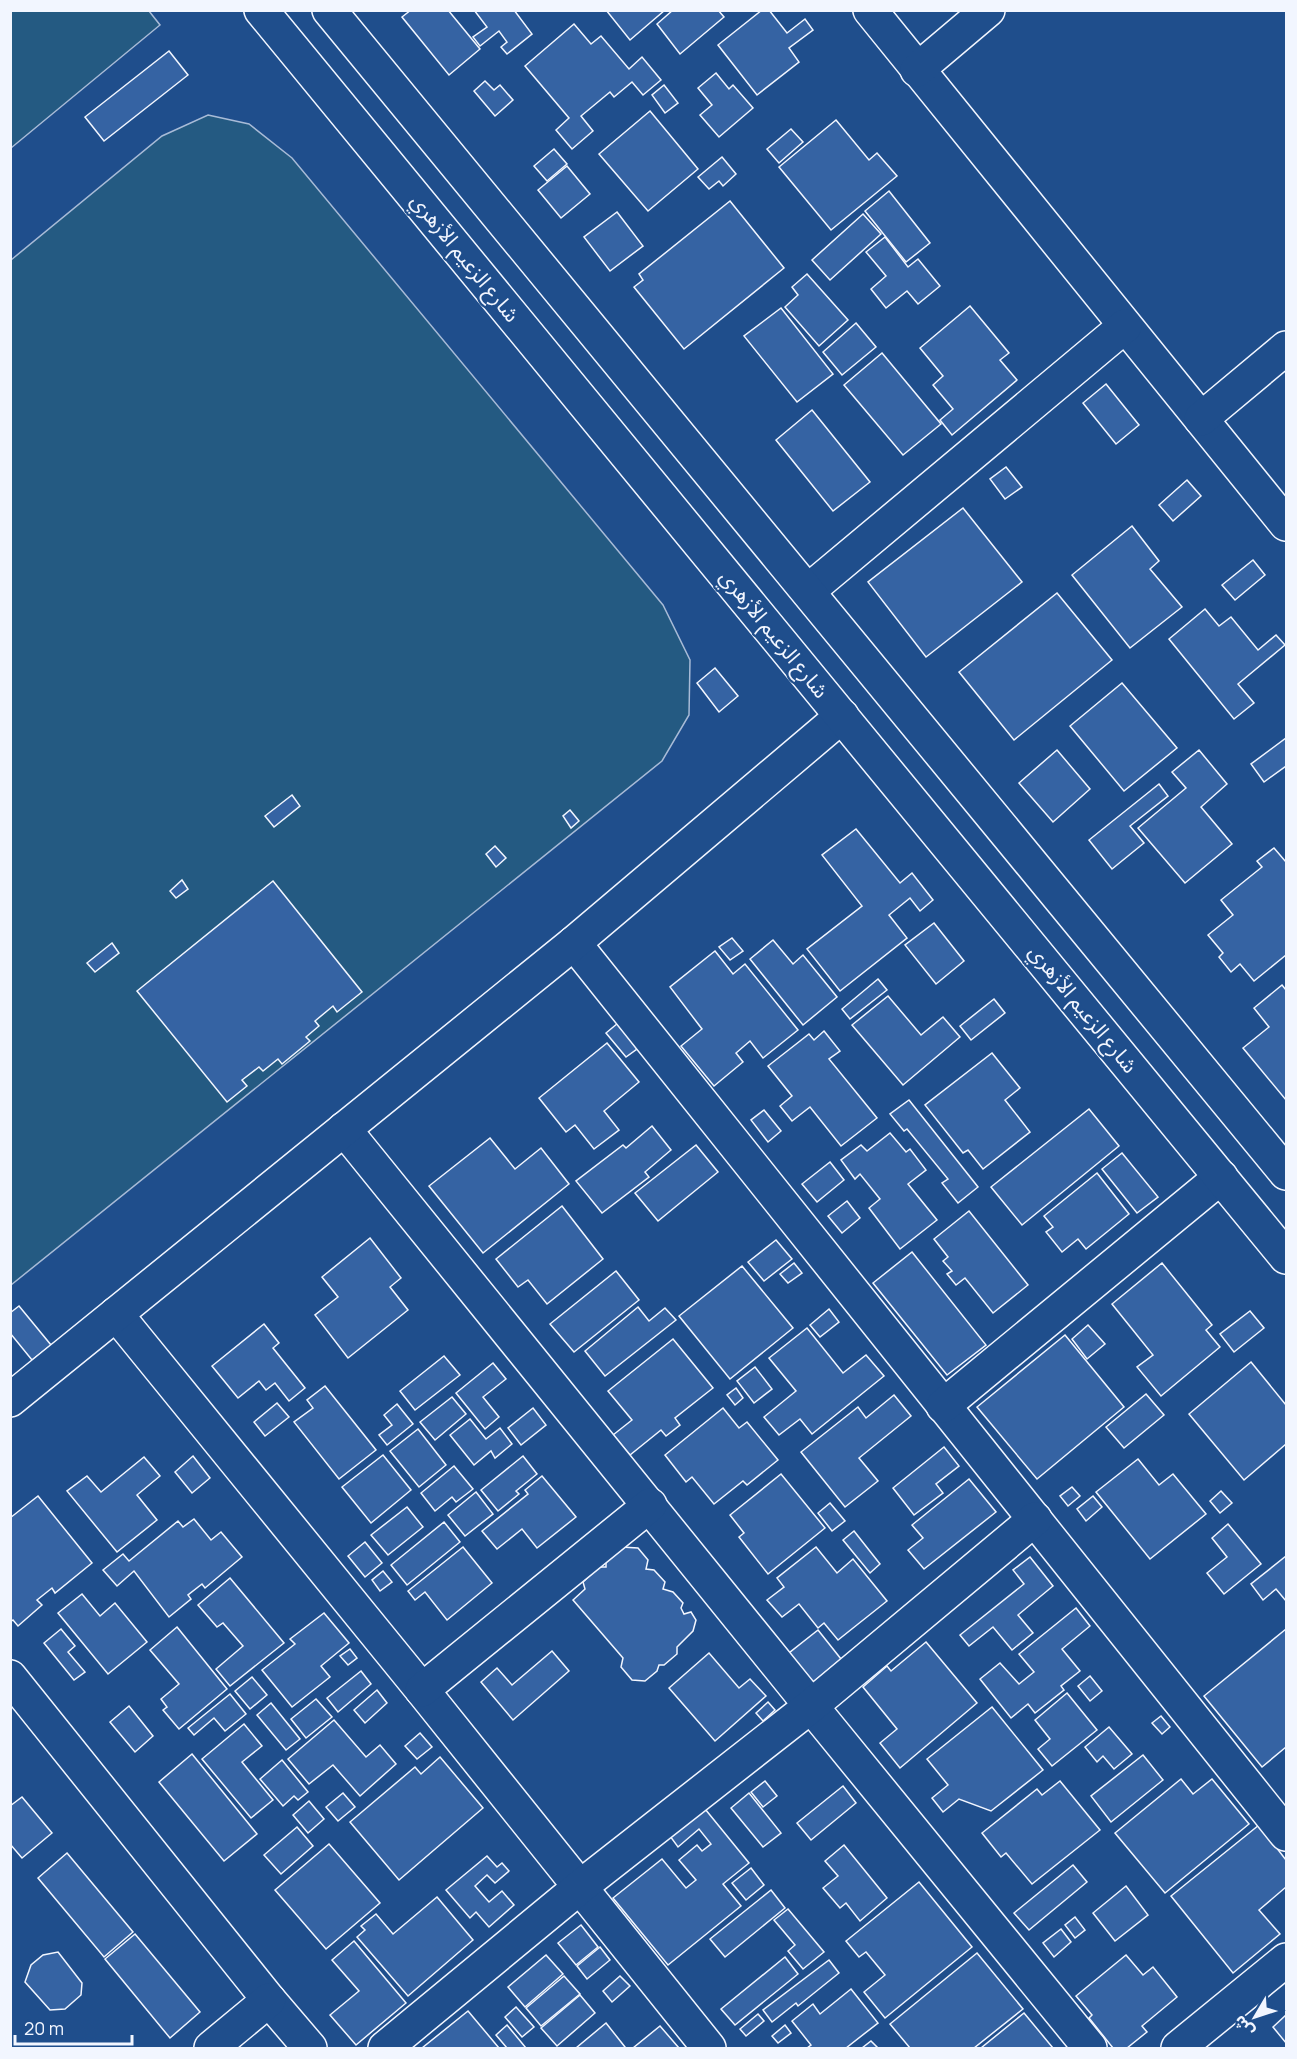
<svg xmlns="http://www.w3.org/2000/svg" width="1297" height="2059" viewBox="0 0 1297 2059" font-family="Manrope,'Noto Sans Arabic',sans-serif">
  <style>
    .green { fill: #245a82; stroke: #a8bbd7; stroke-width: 1.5 }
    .building { fill: #3563a3; stroke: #f2f6ff; stroke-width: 1.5 }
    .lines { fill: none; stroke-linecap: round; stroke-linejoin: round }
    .minor-casing { stroke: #f2f6ff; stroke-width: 36 }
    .major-casing { stroke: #f2f6ff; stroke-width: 36 }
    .minor { stroke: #1f4e8c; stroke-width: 33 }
    .major { stroke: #1f4e8c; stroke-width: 33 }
    .labels { text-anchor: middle; stroke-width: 4.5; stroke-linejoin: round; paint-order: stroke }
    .street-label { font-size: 21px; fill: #f2f6ff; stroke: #1f4e8c }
  </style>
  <rect width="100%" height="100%" fill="#1f4e8c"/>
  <g class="green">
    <path d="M11,10l138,1 11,14 -149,123z"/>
    <path d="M208,115l41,9 43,34 371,447 27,55 -1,55 -27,46 -651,524v-1025l151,-124z"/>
  </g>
  <g class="building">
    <path d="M411,10h37l32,39 -31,26 -47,-58z"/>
    <path d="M474,10h40l18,24 -25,20 -6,-7 6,-5 -8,-11 -19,15 -7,-9 14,-10z"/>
    <path d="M606,10h59l-35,30z"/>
    <path d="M673,10h45l6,7 -44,37 -23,-30z"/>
    <path d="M762,10h7l18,23 18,-14 8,11 -24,18 10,14 -42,33 -39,-50z"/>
    <path d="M574,24l17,20 10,-8 28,33 13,-12 19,23 -18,15 -11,-13 -18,15 -4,-5 -29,24 12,15 -21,18 -16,-19 13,-12 -44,-52z"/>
    <path d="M169,51l19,24 -84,66 -19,-24z"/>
    <path d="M716,73l13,16 4,-4 20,23 -34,29 -19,-22 12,-10 -14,-17z"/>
    <path d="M485,81l9,9 6,-5 13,15 -18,16 -21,-25z"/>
    <path d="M664,85l14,18 -13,10 -13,-18z"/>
    <path d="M650,111l48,58 -50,42 -49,-57z"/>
    <path d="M836,120l33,40 8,-7 20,23 -66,54 -52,-63z"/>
    <path d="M791,129l12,13 -24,21 -12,-14z"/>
    <path d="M554,149l13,15 -20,17 -13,-15z"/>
    <path d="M722,157l14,17 -13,12 -4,-5 -10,8 -11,-12z"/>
    <path d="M567,166l23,28 -29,24 -23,-28z"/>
    <path d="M889,191l41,52 -24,19 -41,-51z"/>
    <path d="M730,201l54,67 -100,81 -50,-62 9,-7 -4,-6z"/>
    <path d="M617,212l26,34 -33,25 -26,-34z"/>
    <path d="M863,214l18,20 -51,46 -18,-20z"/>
    <path d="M885,237l23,30 10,-8 22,27 -22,18 -11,-13 -21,17 -15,-19 15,-13 -20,-24z"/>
    <path d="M807,274l41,46 -29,26 -34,-39 13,-12 -6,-8z"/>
    <path d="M970,306l39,47 -9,7 17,20 -65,55 -12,-15 13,-11 -20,-24 10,-9 -23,-28z"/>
    <path d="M781,308l52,66 -36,28 -53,-66z"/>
    <path d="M856,323l20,24 -34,28 -19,-23z"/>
    <path d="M882,353l59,71 -38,31 -59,-70z"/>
    <path d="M1106,384l33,41 -23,19 -33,-41z"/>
    <path d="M812,410l58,72 -37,29 -57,-71z"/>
    <path d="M1006,467l16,20 -17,12 -15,-20z"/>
    <path d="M1187,480l14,16 -28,25 -14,-16z"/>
    <path d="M963,508l59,74 -96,75 -58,-75z"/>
    <path d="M1132,526l27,35 -9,8 32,38 -52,41 -58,-73z"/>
    <path d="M1253,560l12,15 -30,25 -13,-15z"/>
    <path d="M1057,593l55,67 -98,80 -55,-68z"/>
    <path d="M1205,609l14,17 12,-9 27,33 18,-15 9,10 -47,39 16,19 -20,16 -65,-80z"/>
    <path d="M715,668l23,28 -19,16 -22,-29z"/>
    <path d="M1122,683l55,65 -53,43 -54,-65z"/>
    <path d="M1286,738v28l-22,16 -13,-18z"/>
    <path d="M1057,750l33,39 -37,33 -34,-39z"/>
    <path d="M1199,750l28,34 -26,23 31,37 -47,39 -47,-55 48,-40 -14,-16z"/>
    <path d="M1159,784l9,12 -38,30 14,17 -32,26 -23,-29z"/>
    <path d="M292,795l8,11 -26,21 -9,-11z"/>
    <path d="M570,810l9,11 -8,7 -8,-12z"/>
    <path d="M856,829l44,54 12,-10 21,27 -13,11 -10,-13 -21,17 18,23 -67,53 -33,-42 55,-43 -40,-51z"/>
    <path d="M495,846l11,12 -10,9 -10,-13z"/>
    <path d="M1274,848l12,14v93l-32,26 -14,-17 -9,8 -12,-15 4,-4 -15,-18 25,-20 -12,-15 41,-33 -5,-6z"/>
    <path d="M182,880l6,9 -12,9 -6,-7z"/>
    <path d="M273,881l89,111 -25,20 -4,-6 -18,15 4,5 -13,11 4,4 -28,23 -4,-5 -15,12 -4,-4 -17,13 5,6 -20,16 -90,-111z"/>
    <path d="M934,923l30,38 -28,23 -31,-39z"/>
    <path d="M732,938l11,13 -13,9 -11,-13z"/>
    <path d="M773,940l20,24 10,-9 34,42 -34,28 -53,-66z"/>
    <path d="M112,943l7,10 -24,19 -8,-9z"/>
    <path d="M715,951l18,23 12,-10 53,66 -35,28 -13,-17 -14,12 7,9 -29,24 -33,-40 21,-17 -32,-42z"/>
    <path d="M878,979l9,11 -37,29 -8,-10z"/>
    <path d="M1282,985l4,5v110l-43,-52 26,-21 -15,-19z"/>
    <path d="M888,996l33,39 22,-18 17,20 -57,48 -51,-60z"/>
    <path d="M994,999l11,14 -34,27 -11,-14z"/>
    <path d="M618,1023l19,26 -11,8 -20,-24z"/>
    <path d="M824,1031l16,20 -11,8 48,59 -36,28 -31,-39 -18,14 -12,-15 12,-10 -24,-30 41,-32 5,6z"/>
    <path d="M607,1043l32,39 -35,29 15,19 -25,19 -19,-24 -9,7 -27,-34z"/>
    <path d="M992,1053l28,35 -15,12 25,32 -47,37 -15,-19 -5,3 -38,-48z"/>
    <path d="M909,1100l69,87 -20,16 -16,-20 6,-4 -41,-50 -3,2 -14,-17z"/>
    <path d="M1089,1109l30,37 -97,79 -31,-38z"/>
    <path d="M764,1110l17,21 -13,11 -17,-22z"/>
    <path d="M652,1126l19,24 -26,22 4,5 -47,36 -26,-32 47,-36 3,3z"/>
    <path d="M890,1133l16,19 4,-3 16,21 -18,14 29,36 -37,29 -31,-41 11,-9 -20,-25 -5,5 -14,-19 20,-15 6,6z"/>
    <path d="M490,1138l25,31 26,-21 28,36 -86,69 -54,-67z"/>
    <path d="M696,1145l22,27 -60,49 -23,-28z"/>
    <path d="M1122,1153l36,44 -21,16 -35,-44z"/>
    <path d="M830,1162l14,18 -27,22 -15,-18z"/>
    <path d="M1097,1173l32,41 -43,35 -8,-10 -16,13 -16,-20 7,-5 -9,-11z"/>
    <path d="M847,1201l13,17 -18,15 -14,-17z"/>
    <path d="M562,1206l41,53 -56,45 -19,-24 -10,7 -22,-28z"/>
    <path d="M969,1211l59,74 -35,28 -28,-35 -9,7 -9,-11 5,-3 -9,-10 5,-4 -14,-18z"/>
    <path d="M370,1238l31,40 -11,9 18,23 -60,48 -33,-43 23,-18 -16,-20z"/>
    <path d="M776,1240l16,19 -28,22 -16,-19z"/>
    <path d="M912,1252l74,93 -39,30 -74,-92z"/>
    <path d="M794,1263l8,10 -14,10 -8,-9z"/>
    <path d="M1162,1263l50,62 -6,5 14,17 -59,49 -24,-29 16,-12 -41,-51z"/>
    <path d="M742,1266l51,62 -63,51 -51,-63z"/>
    <path d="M616,1271l23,29 -65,52 -24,-28z"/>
    <path d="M19,1306l32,39 -19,15 -22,-27v-20z"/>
    <path d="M638,1307l11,14 16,-13 11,12 -71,56 -20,-25z"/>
    <path d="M829,1309l10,13 -19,15 -10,-12z"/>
    <path d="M1250,1311l14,17 -30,24 -14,-18z"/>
    <path d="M264,1324l15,19 -6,5 32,40 -16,13 -14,-18 -9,7 -7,-9 -21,17 -26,-32z"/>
    <path d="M1088,1325l17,19 -18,15 -15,-20z"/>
    <path d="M807,1328l36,45 23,-18 18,21 -72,58 -12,-15 -21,16 -15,-18 32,-26 -27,-33z"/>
    <path d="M1065,1335l59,72 -87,72 -60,-72z"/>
    <path d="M673,1339l40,49 -38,30 5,7 -14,11 -5,-6 -31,25 -17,-20 19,-15 -24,-29z"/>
    <path d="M444,1356l16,19 -45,35 -15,-19z"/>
    <path d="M1251,1362l35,43v39l-42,36 -55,-66z"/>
    <path d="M493,1363l13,16 -23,18 16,20 -14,12 -29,-36z"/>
    <path d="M755,1367l17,22 -18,14 -17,-22z"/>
    <path d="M325,1386l51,64 -37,29 -45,-57 19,-14 -6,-8z"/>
    <path d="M736,1388l7,10 -8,7 -8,-10z"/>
    <path d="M1146,1394l18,21 -40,33 -18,-21z"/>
    <path d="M894,1395l17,21 -52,42 19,23 -33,26 -44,-55 57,-45 8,11z"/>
    <path d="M452,1397l14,17 -31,26 -15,-18z"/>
    <path d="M277,1403l12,14 -24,19 -11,-14z"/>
    <path d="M397,1404l16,20 -26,21 -8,-10 13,-10 -8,-10z"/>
    <path d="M533,1408l13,17 -25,20 -13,-17z"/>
    <path d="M723,1408l16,20 8,-6 31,38 -31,25 -4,-4 -29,23 -22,-27 -6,5 -21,-27z"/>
    <path d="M470,1419l16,20 14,-11 12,16 -17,14 -4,-7 -17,14 -24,-30z"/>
    <path d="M418,1429l28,36 -27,22 -29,-36z"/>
    <path d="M944,1447l15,19 -23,18 7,9 -29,22 -21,-27z"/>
    <path d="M383,1455l28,35 -40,33 -29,-36z"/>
    <path d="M193,1456l17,22 -18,15 -17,-21z"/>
    <path d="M523,1456l14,18 -21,17 3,3 -21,17 -17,-21z"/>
    <path d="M144,1457l16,19 -23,19 20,25 -40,32 -50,-61 20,-15 14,16z"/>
    <path d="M1138,1459l21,26 14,-11 33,40 -56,45 -54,-67z"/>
    <path d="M454,1466l19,23 -17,13 -4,-5 -17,14 -14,-18z"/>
    <path d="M781,1474l44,54 -57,46 -29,-37 5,-4 -14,-18z"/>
    <path d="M542,1476l34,41 -39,31 -15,-19 -25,20 -15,-18 46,-37 -3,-4z"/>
    <path d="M969,1479l27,33 -72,57 -16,-19 15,-12 -11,-13z"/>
    <path d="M1072,1487l8,9 -12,10 -8,-10z"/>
    <path d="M1221,1491l11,12 -12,10 -10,-12z"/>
    <path d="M476,1492l17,22 -28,22 -17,-21z"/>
    <path d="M38,1496l54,67 -37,30 -3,-5 -15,12 5,5 -24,21 -5,-6 -3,2v-104z"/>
    <path d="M1093,1496l9,11 -16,14 -9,-12z"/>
    <path d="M830,1503l15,18 -13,10 -14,-18z"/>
    <path d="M407,1507l16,20 -35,28 -17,-20z"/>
    <path d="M194,1519l17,21 10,-8 21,25 -37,31 -3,-4 -14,11 3,4 -22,18 -35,-46 -17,15 -14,-16 20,-16 6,7 49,-40 5,6z"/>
    <path d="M444,1522l16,20 -53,43 -16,-20z"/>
    <path d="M1228,1524l33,40 -37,30 -17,-21 20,-16 -15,-19z"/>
    <path d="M854,1531l26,33 -10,9 -27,-33z"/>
    <path d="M365,1542l17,21 -17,14 -17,-21z"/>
    <path d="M463,1547l29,36 -45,37 -22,-28 -10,8 -7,-9z"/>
    <path d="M621,1547l17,1 10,12 -2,9 8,1 11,12 -2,7 10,3 10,11 -2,5 3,6 7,-2 5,8 -3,11 -16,16v7l-13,11h-5l-2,6 -12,10 -13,-1 -11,-13 2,-9 -50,-58 12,-11 -2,-7 16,-15h7v-7z"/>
    <path d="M816,1547l21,26 16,-14 34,42 -49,39 -14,-17 -6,5 -19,-24 -17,13 -15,-17 17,-13 -7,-9z"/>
    <path d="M1286,1556v45l-10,-12 -13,11 -12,-16z"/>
    <path d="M1030,1557l23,29 -35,29 15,18 -21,17 -19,-23 -24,19 -9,-11 64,-51 -11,-14z"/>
    <path d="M383,1571l9,11 -12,9 -8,-11z"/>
    <path d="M230,1578l54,65 -54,43 -14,-17 27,-23 -20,-23 -6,4 -19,-22z"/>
    <path d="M82,1594l18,22 15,-13 32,39 -39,32 -50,-61z"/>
    <path d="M1076,1608l14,18 -28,23 18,22 -19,15 3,4 -29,23 -7,-9 -17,14 -31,-39 20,-16 19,21 15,-12 -15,-18z"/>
    <path d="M324,1613l25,30 -28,23 9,11 -38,30 -30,-37 33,-26 -5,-5z"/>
    <path d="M177,1627l50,62 -48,40 -16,-19 4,-3 -6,-8 18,-15 -29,-34z"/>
    <path d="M61,1629l14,17 -7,6 17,20 -11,8 -30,-37z"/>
    <path d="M1286,1629v118l-24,20 -58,-71z"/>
    <path d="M818,1630l23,29 -29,24 -23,-30z"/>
    <path d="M926,1642l51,61 -77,65 -20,-25 17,-14 -34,-42 24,-21 4,5z"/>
    <path d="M350,1649l7,9 -9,7 -8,-9z"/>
    <path d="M552,1651l17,20 -56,49 -32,-38 16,-14 15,17z"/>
    <path d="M709,1653l30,35 11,-9 16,17 -51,45 -46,-53z"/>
    <path d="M361,1671l10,13 -33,28 -11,-14z"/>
    <path d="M1090,1676l12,15 -12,10 -12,-15z"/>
    <path d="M252,1677l15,18 -17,14 -15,-18z"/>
    <path d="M377,1690l10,13 -22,20 -11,-13z"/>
    <path d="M1067,1693l30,37 -45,36 -14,-17 12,-10 -15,-19z"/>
    <path d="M230,1694l16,20 -21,17 -11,-13 -20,17 -6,-7z"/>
    <path d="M316,1699l16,18 -26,21 -15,-19z"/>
    <path d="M768,1702l7,8 -12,11 -7,-8z"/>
    <path d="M271,1703l29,36 -14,11 -29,-35z"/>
    <path d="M129,1706l24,30 -18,16 -25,-30z"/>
    <path d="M992,1707l51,63 -52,41 -32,-12 -16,13 -11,-14 16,-13 -21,-26z"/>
    <path d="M1161,1716l9,11 -8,7 -10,-11z"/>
    <path d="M334,1720l32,37 14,-12 16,19 -36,32 -27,-31 -24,19 -21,-25z"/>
    <path d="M244,1724l18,22 -20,16 31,38 -22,18 -49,-59z"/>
    <path d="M1109,1727l23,27 -18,15 -11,-13 -6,6 -12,-15z"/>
    <path d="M420,1733l12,14 -15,12 -12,-13z"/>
    <path d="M192,1754l65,80 -33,27 -65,-79z"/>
    <path d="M1143,1755l20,25 -52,42 -20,-26z"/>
    <path d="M440,1757l43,51 -84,72 -49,-58 65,-55 6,7z"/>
    <path d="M282,1760l26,32 -10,8 -4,-4 -11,10 -23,-27z"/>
    <path d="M1181,1779l12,15 19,-15 37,45 -84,69 -50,-60z"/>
    <path d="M765,1781l12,15 -14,11 -12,-15z"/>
    <path d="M1060,1781l40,49 -68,54 -26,-31 -5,4 -19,-24 55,-44 5,6z"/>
    <path d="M843,1786l13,17 -45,37 -14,-17z"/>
    <path d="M343,1793l12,14 -17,14 -12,-14z"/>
    <path d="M749,1793l32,40 -18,14 -32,-39z"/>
    <path d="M22,1797l30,36 -30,25 -12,-14v-38z"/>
    <path d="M309,1801l15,18 -16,14 -15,-18z"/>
    <path d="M701,1804l48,59 -26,21 18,22 -73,59 -55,-67 49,-39 24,29 10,-8 -17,-20 18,-15 5,6 9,-7 -12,-15 -21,18 -11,-15z"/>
    <path d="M1259,1825l27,35v27l-27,23 21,24 -47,39 -62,-77z"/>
    <path d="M297,1827l16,19 -32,28 -17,-19z"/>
    <path d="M329,1844l51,59 -54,46 -51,-59z"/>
    <path d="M844,1845l43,53 -27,23 -14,-18 -6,5 -17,-20 15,-12 -13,-15z"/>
    <path d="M67,1853l66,79 -29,25 -66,-79z"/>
    <path d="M487,1856l10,11 5,-4 7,8 -14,12 -8,-8 -12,11 14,16 13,-11 12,14 -25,22 -13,-15 -6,6 -24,-28z"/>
    <path d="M1073,1865l14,17 -58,48 -15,-17z"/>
    <path d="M751,1868l13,17 -18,15 -14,-17z"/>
    <path d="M919,1882l53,65 -87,71 -21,-26 21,-17 -19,-23 -7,5 -13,-16z"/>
    <path d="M1126,1886l22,29 -33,26 -22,-28z"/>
    <path d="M771,1890l14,18 -60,49 -15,-18z"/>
    <path d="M437,1897l36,43 -65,56 -51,-59 8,-7 -4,-4 15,-12 17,20z"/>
    <path d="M788,1909l36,43 -21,17 -15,-18 7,-6 -21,-25z"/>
    <path d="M1075,1917l10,13 -10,8 -10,-13z"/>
    <path d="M581,1925l17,22 -22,18 -18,-22z"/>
    <path d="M1061,1929l10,13 -17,15 -11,-14z"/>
    <path d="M135,1934l65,78 -30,26 -65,-79z"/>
    <path d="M354,1941l52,62 -50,42 -26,-30 29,-24 -27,-31z"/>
    <path d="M600,1947l10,13 -23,19 -10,-13z"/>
    <path d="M58,1952l24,31 -1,12 -16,14 -15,1 -25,-28 6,-17 12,-10z"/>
    <path d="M977,1953l46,56 -49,39h-64l-20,-24z"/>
    <path d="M546,1955l17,19 -38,33 -17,-20z"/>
    <path d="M1126,1955l17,20 10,-8 24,30 -35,29 5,6 -20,16h-14l-24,-30 3,-3 -16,-19z"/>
    <path d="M785,1957l13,17 -63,51 -14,-16z"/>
    <path d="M829,1960l10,13 -41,33 -2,-3 -24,19 -9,-12z"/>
    <path d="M564,1976l16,18 -39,32 -15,-18z"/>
    <path d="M620,1976l10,10 -18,16 -9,-11z"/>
    <path d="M851,1989l27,34 -32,25h-39l4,-3 -19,-24 21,-17 7,10z"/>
    <path d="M580,1995l15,18 -38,33 -16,-18z"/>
    <path d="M516,2007l18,20 -12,10 -17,-20z"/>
    <path d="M468,2011l31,37h-77z"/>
    <path d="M1024,2013l29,35h-72z"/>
    <path d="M758,2014l6,7 -18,15 -6,-7z"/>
    <path d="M1286,2015v28l-13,-16z"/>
    <path d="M606,2023l19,24 -1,1h-48z"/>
    <path d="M507,2025l19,23h-19l-11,-13z"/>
    <path d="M785,2025l6,8 -13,10 -6,-7z"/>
    <path d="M660,2026l19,22h-46z"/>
    <path d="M871,2041l7,7h-16z"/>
  </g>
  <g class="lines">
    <defs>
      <g id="minor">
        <path d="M870,10l416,514"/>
        <path d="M917,70l71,-60"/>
        <path d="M1201,419l85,-71"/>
        <path d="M808,591l317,-265"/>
        <path d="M574,943l712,891"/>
        <path d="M344,1129l467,577 279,342"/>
        <path d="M116,1314l306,376 287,358"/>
        <path d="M10,1400l564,-457 268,-227"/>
        <path d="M943,1406l278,-229"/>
        <path d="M10,1677l259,323 41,48"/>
        <path d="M422,1690l228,-185"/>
        <path d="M211,2048l58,-48"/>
        <path d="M385,2048l195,-161 231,-181 224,-187"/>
        <path d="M1178,2048l108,-88"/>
      </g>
      <g id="major">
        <path d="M261,10l1025,1247"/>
        <path d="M329,10l957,1163"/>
      </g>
    </defs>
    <use href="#minor" class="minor-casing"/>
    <use href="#major" class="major-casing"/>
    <use href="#minor" class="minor"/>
    <use href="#major" class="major"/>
  </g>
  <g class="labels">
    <g class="street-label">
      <text transform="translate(465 258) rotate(51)" y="7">شارع الزعيم الأزهري</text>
      <text transform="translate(774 634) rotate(51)" y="7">شارع الزعيم الأزهري</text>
      <text transform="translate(1083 1009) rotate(51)" y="7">شارع الزعيم الأزهري</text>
    </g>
  </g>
  <rect width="1297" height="2059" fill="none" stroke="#f2f6ff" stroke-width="24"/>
  <g transform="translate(1255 2017) rotate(231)" stroke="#1f4e8c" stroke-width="4.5" paint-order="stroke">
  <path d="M0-4.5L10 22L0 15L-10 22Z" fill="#f2f6ff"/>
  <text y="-9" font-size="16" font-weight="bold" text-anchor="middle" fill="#f2f6ff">ش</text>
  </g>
  <path d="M15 2035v9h117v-9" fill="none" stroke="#f2f6ff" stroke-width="3"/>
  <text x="24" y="2035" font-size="18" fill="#f2f6ff" stroke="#1f4e8c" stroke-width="4.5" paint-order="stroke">20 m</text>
</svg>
